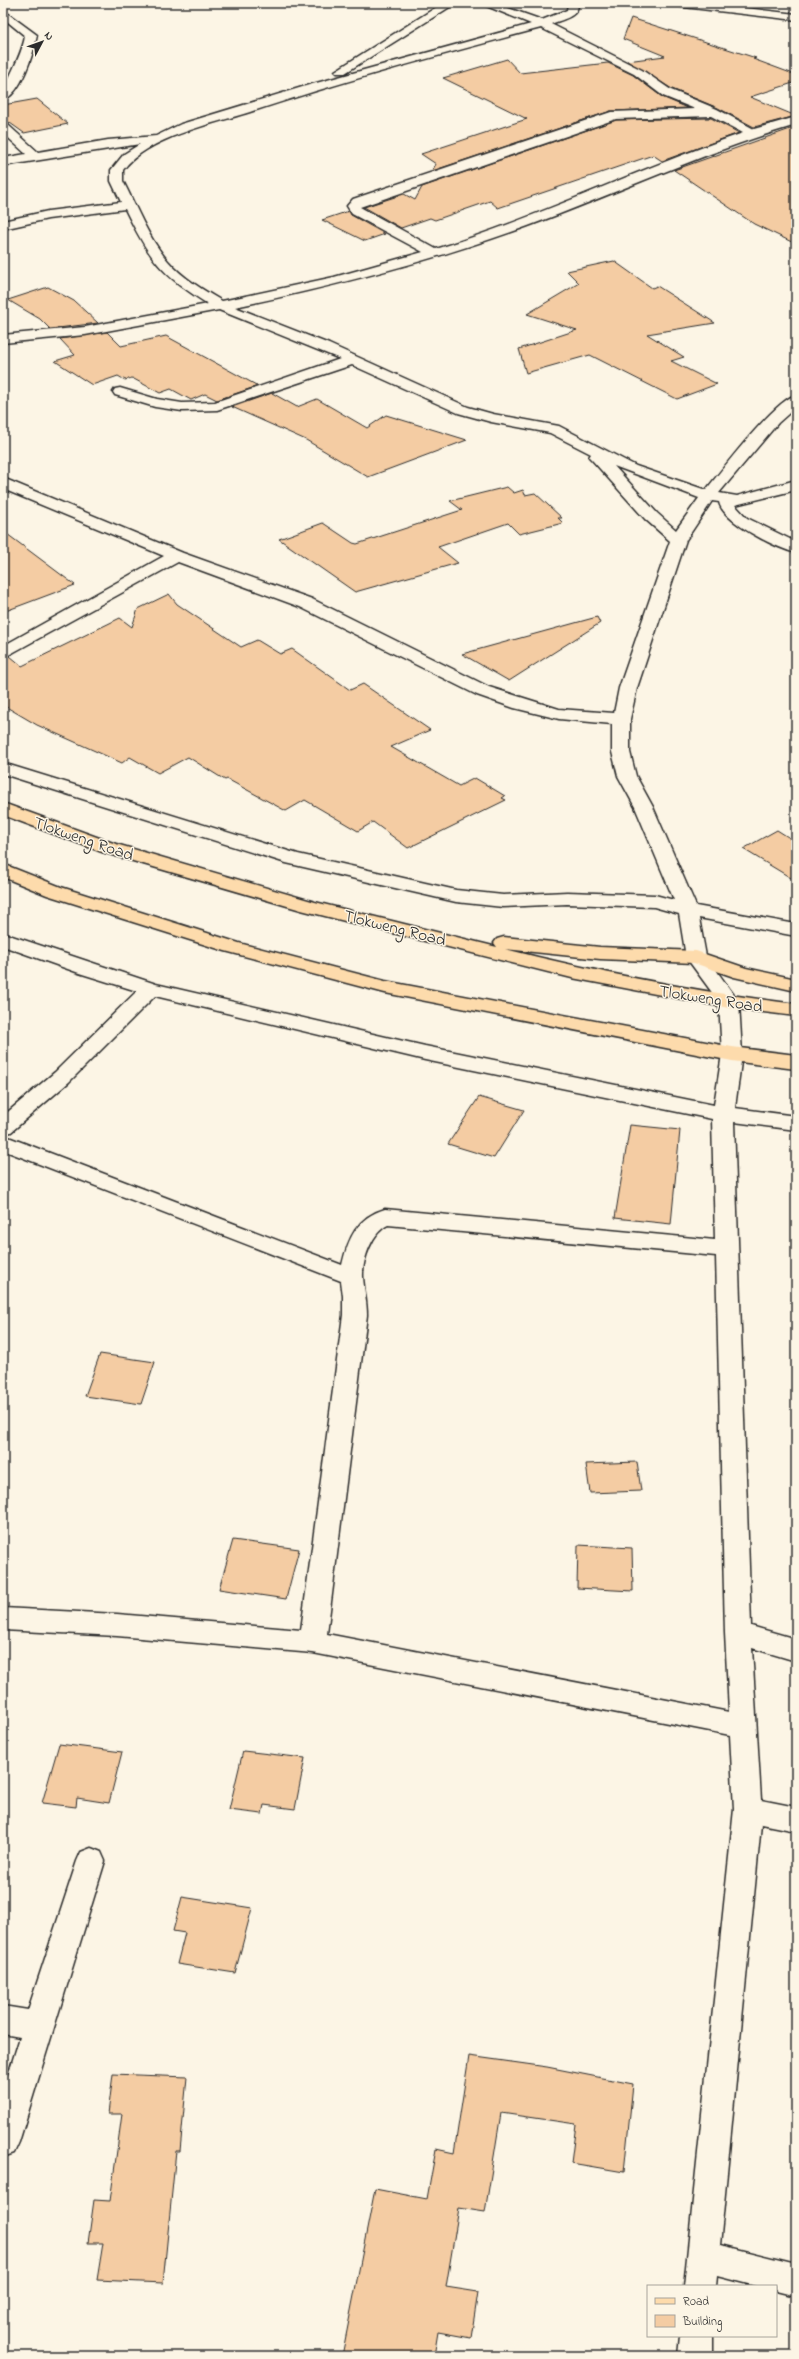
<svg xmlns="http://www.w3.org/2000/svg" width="799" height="2359" viewBox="0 0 799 2359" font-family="'Indie Flower',sans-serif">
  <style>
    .building { fill: #f4cca3; stroke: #2b2b2b }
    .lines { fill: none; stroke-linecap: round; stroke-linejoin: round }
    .street-casing { stroke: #2b2b2b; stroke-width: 3 }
    .secondary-casing { stroke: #2b2b2b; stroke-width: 3 }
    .primary-casing { stroke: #2b2b2b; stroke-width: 3 }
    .street { fill: #fcf5e5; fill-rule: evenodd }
    .secondary { fill: #fcf5e5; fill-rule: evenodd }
    .primary { fill: #fddbac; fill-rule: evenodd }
    .labels { text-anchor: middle; stroke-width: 3; stroke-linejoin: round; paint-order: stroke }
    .street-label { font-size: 17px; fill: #2b2b2b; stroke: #fcf5e5 }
  </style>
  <rect width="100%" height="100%" fill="#fcf5e5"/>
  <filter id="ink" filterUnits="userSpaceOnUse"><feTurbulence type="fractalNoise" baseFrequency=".025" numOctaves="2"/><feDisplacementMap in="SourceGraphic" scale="8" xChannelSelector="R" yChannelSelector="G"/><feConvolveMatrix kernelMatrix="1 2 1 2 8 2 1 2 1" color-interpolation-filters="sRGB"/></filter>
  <g filter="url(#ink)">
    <g class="building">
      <path d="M631,18l125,40 -3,1 43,16v7l-46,15 46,19 -42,11 -36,-19 -46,-19 -45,-28 38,-5 -42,-17z"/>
      <path d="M507,59l13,14 88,-10 25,12 29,22 26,11 -77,3 -179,60 4,-7 -15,-10 106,-35 -84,-41z"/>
      <path d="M37,99l31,25 -44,9 -21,-15v-13z"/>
      <path d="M711,118l28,15 -77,28 -9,-6 -155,53 -8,-7 -55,19 -5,-2 -29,10 -37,-21 40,-13 11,6 7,-13 194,-67z"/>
      <path d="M796,127v117l-42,-20 -80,-54z"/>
      <path d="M349,211l2,4 34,19 -20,7 -43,-21z"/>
      <path d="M614,261l38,27 5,-2 58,37 -68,11 37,23 -13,4 46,23 -40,15 -87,-44 -64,18 -7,-24 58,-19 -50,-16 52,-31 -12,-12z"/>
      <path d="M48,287l26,14 24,22 -48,6 -10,-10 -32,-19z"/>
      <path d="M107,332l14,14 45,-10 92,50 -41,14 -12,-6 -14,6 -20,-11 -11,4 -28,-15 -7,2 -7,-4 -26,9 -37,-24 20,-6 -15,-16z"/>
      <path d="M272,393l25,14 20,-8 50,29 19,-13 81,25 -99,37 -62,-37 -74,-33z"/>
      <path d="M507,487l7,6 9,-3 2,5 10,-2 27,25h-4l5,5 -44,11 -11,-11 -70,24 20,16 -103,29 -76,-53 44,-16 30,20 4,1 105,-34 -12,-9z"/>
      <path d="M3,531l72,54 -72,27z"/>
      <path d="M169,594l8,10 64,43 16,-7 23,14 12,-5 58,41 13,-6 67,46 -39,17 68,39 16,-8 30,18 -3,2 4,2 -98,48 -35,-26 -15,9 -53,-31 -19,11 -59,-32 -2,1 -37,-23 -30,16 -28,-16 -8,6 -85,-38 -34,-20v-46l7,-3 12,10 98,-48 12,9 6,-18z"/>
      <path d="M597,617l3,6 -91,58 -47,-27z"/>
      <path d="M777,830l19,12v39l-53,-32z"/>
      <path d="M479,1097l45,13 -30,48 -46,-14z"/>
      <path d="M630,1125l50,5 -9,94 -56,-6z"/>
      <path d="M100,1354l55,8 -14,42 -56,-8z"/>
      <path d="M637,1462l4,29 -51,2 -4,-29z"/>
      <path d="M233,1540l66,9 -13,50 -67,-10z"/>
      <path d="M578,1545l54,3 1,43 -56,-3z"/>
      <path d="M59,1744l63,8 -13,51 -32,-5 -1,9 -34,-4z"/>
      <path d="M243,1751l62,7 -10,51 -31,-4 -2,9 -33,-4z"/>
      <path d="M182,1897l70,11 -17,65 -58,-9 8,-31 -12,-2z"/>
      <path d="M469,2056l78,11 86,17 -9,88 -53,-9 5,-39 -75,-11 -16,99 -26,-4 -13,79 32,5 -7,46 -33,-6 -4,24h-92l33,-167 52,10 9,-50 18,4z"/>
      <path d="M113,2074l74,3 -7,74h-4l-13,132 -66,-3 6,-37h-15l6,-43 16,1 12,-87h-14z"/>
    </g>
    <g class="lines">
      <defs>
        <g id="street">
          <path d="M443,3h13l-111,70h-8l-2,-2z"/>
          <path d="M479,3h15l48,17 25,-10 1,-7h10c1,14 -15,16 -27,21l91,46 29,20 46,19 37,20 42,-12v8c-92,27 -178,68 -268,101 -95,35 -194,60 -293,81l94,37 139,63 25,7 66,12 77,40 70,24c16,-20 69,-90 90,-95v12l-18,16 -59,70 18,3 59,-16v10l-61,15 12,13 49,24v11c-20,-5 -73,-31 -77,-51l-7,-1 -26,39 -49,148 -7,31v33l6,24 17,31 43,99 100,18v12l-97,-18 7,38 33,46 3,52 -7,54 61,8v14l-62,-8 17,504 45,13v22l-44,-13 9,152 35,7v24l-35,-7 -41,421 76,19v32l-20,-5v-5h-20l-39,-10 -1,10h-32l50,-477 -4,-74 -417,-82 -196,-17 -114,-6v-22l114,6 184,16 42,-315v-19l-2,-15 -338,-131v-15l339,130c6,-26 15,-48 43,-56l330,31 -3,-121 -287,-59 -270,-64 -86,86 -58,50 -8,2v-18l52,-44 82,-81 -58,-18 -76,-27v-13l153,51 269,62 289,59 8,-51 -3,-52 -33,-45 -7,-43 -25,-7 -87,-3 -64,3 -47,-5 -170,-39 -283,-89v-11l295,91 158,36 47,5 64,-3 88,3 19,5 -39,-93 -17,-31 -6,-24v-28l-53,-5 -45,-11 -37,-13 -177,-88 -122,-45 -175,96v-12l161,-90 -161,-67v-11l180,75 129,46 177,88 70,22 55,4 5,-25 51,-147 -25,-22 -53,-59 -3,-3 2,-3 -41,-21 -59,-11 -33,-9 -106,-48 -135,45 -35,1 -27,-4 -40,-12 -2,-3 2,-3 5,-1 37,11 25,4 33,-1 125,-43 -121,-49 -134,25 -82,8v-8l82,-8 123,-23c-47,-29 -59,-46 -83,-95l-77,10 -45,10v-8l45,-10 73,-9 -10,-21v-11l13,-16 16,-10 -137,22v-8l23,-4 -23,-21v-10l4,1 31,28 70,-12 48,-4 25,-12 128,-39 222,-61zM541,28l93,46 29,22 32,13 -84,3 -258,87 -6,7 5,8 71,38 -89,25 -112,24c-19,-11 -39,-23 -54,-40 -20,-23 -31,-53 -45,-80v-11c24,-33 90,-46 127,-58 96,-32 193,-58 291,-84zM711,116l32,17c-104,35 -202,84 -307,116l-76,-42 256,-88zM614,466l85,32 -23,32 -19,-17zM388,1225l328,31 9,377 4,79 -402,-78 40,-319c0,-13 -3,-25 -4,-38 -1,-16 9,-45 25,-52z"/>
          <path d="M3,10l34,25c-3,17 -16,60 -34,65 0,-17 19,-42 22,-64l-22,-18z"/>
          <path d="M91,1848l10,4 4,9 -86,281 -5,11 -11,4v-66l17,-54 -17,-3v-28l25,4 49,-149 4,-9z"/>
          <path d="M680,2336h32v20h-34z"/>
        </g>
        <path id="secondary" d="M670,3h33l93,11v6l-121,-14z"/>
        <g id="primary">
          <path d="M3,803l113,41 199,58 182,45 -3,-4 3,-4 7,-2 96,10 96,4 50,17 50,11v12l-62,-14 -40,-14 -94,-4 -95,-10c96,24 193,43 291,55v12l-67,-8 -157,-30 -271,-68 -199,-58 -99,-37z"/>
          <path d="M3,864l58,23 178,56 146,38 347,66 64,8v14l-64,-8 -347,-68 -160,-42 -178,-56 -44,-18z"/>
        </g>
      </defs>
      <use href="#street" class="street-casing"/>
      <use href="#secondary" class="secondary-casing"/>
      <use href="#primary" class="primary-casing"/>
      <use href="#street" class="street"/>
      <use href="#secondary" class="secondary"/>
      <use href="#primary" class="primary"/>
    </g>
  </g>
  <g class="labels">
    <g class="street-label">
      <text transform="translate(84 838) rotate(19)" y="6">Tlokweng Road</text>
      <text transform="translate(395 927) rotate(14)" y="6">Tlokweng Road</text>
      <text transform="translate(711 998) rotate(9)" y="6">Tlokweng Road</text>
    </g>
  </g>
  <rect width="799" height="2359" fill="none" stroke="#fcf5e5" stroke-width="16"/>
  <rect x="8" y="8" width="783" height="2343" fill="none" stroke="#2b2b2b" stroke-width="1.5" filter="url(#ink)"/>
  <rect x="647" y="2285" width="130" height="52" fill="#fcf5e5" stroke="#a8a49b"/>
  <rect x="655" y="2298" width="20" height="6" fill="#fddbac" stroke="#a8a49b"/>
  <text x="683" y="2305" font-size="12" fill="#2b2b2b">Road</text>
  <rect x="655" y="2315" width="20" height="12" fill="#f4cca3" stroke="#a8a49b"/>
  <text x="683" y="2325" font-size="12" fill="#2b2b2b">Building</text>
  <g transform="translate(42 42) rotate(49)" stroke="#fcf5e5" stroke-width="3" paint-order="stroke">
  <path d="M0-3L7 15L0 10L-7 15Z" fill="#2b2b2b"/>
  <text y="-6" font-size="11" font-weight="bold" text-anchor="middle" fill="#2b2b2b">N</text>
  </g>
</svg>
